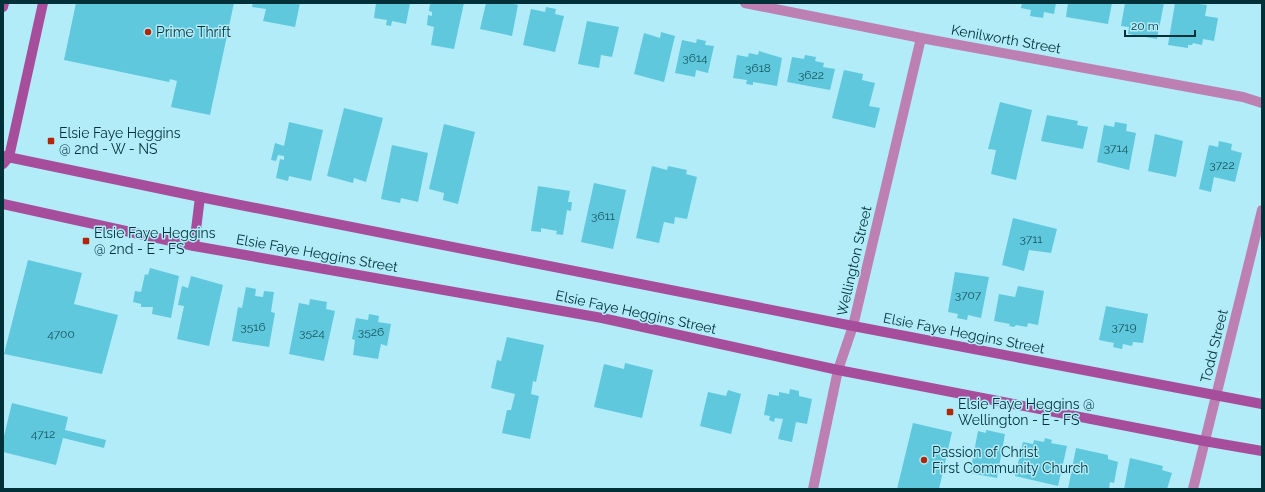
<svg xmlns="http://www.w3.org/2000/svg" width="1265" height="492" viewBox="0 0 1265 492" font-family="Raleway,sans-serif">
  <style>
    .building { fill: #5fc8dd }
    .lines { fill: none; stroke-linecap: round; stroke-linejoin: round }
    .minor { stroke: #bc80b3; stroke-width: 10 }
    .secondary { stroke: #a64e9b; stroke-width: 10 }
    .poi-dot { fill: #b22608; stroke: #b2ecf8; stroke-width: 1.5 }
    .labels { text-anchor: middle; stroke-width: 3; stroke-linejoin: round; paint-order: stroke }
    .number-label { font-size: 12px; fill: #185661 }
    .poi-label { font-size: 14px; fill: #003038; stroke: #b2ecf8; text-anchor: start }
    .street-label { font-size: 14px; fill: #003038; stroke: #b2ecf8 }
  </style>
  <rect width="100%" height="100%" fill="#b2ecf8"/>
  <g class="building">
    <path d="M76,3h158l-24,112 -39,-8 6,-26 -7,-2 -1,3 -105,-22z"/>
    <path d="M253,3h47l-5,24 -32,-6 3,-12 -14,-2z"/>
    <path d="M376,3h34l-4,21 -14,-3 -1,5 -5,-1 1,-5 -13,-2z"/>
    <path d="M430,3h34l-10,46 -23,-4 3,-18 -7,-2 1,-10 4,1v-4l-3,-1z"/>
    <path d="M486,3h25l7,2 -6,31 -32,-7z"/>
    <path d="M1022,3h34l-2,11 -10,-2 -1,6 -13,-2 1,-6 -10,-2z"/>
    <path d="M1068,3h44l-4,21 -42,-7z"/>
    <path d="M1125,3h39l-7,36 -29,-5 1,-7 -8,-1z"/>
    <path d="M1175,3h18l14,2 -2,11 13,2 -4,23 -11,-2 -1,6 -9,-2 -1,2h-4v3l-20,-3z"/>
    <path d="M546,7l10,2 -1,5 9,2 -9,36 -32,-7 8,-36 14,3z"/>
    <path d="M587,21l32,6 -7,30 -11,-2 -2,13 -21,-4z"/>
    <path d="M661,32l14,4 -11,46 -30,-8 10,-41 16,5z"/>
    <path d="M697,39l9,2 -1,4 9,1 -6,27 -12,-3 -1,7 -20,-4 7,-33 14,3z"/>
    <path d="M759,51l23,7 -5,28 -24,-4v3l-7,-1 1,-4 -14,-2 4,-23 11,2 1,-4 9,2z"/>
    <path d="M805,55l11,2 -1,4 9,2 -1,4 12,2 -5,21 -43,-8 5,-25 12,2z"/>
    <path d="M844,70l19,4 -1,6 13,3 -6,23 11,2 -5,20 -43,-10z"/>
    <path d="M1000,102l32,8 -16,70 -25,-6 5,-24 -8,-1z"/>
    <path d="M344,108l39,10 -17,64 -12,-4 -1,5 -26,-7z"/>
    <path d="M1047,115l31,6 -1,4 11,2 -5,22 -42,-8z"/>
    <path d="M289,122l34,8 -12,51 -22,-5 -1,5 -12,-3 4,-19 4,1v-4l-6,-1 -2,6 -5,-1 4,-17 9,3z"/>
    <path d="M1115,122l12,2 -1,7 10,2 -7,37 -32,-8 7,-37 10,2z"/>
    <path d="M444,124l31,8 -17,72 -15,-4 1,-7 -15,-4z"/>
    <path d="M1155,134l28,7 -7,36 -28,-6z"/>
    <path d="M1219,141l13,3 -1,6 11,3 -7,29 -21,-5 -3,15 -12,-3 10,-44 9,2z"/>
    <path d="M392,145l36,8 -10,49 -17,-4 -1,5 -19,-4z"/>
    <path d="M652,166l15,4 1,-4 19,4 -1,4 11,3 -10,42 -12,-2 -1,7 -10,-2 -5,21 -23,-5z"/>
    <path d="M594,183l32,7 -13,59 -32,-7z"/>
    <path d="M538,186l32,5 -2,11h4l-1,9 -4,-1 -4,25 -7,-1 1,-3 -16,-3v4l-10,-1z"/>
    <path d="M1013,218l44,11 -6,24 -22,-3 -5,21 -22,-6z"/>
    <path d="M28,260l54,13 -8,31 44,11 -16,59 -98,-20z"/>
    <path d="M150,268l29,8 -8,42 -19,-4 1,-7h-12v-3l-8,-2 2,-11 6,1 4,-18 3,1z"/>
    <path d="M955,272l34,5 -8,41 -13,-3 -1,5 -10,-2 1,-4 -10,-2z"/>
    <path d="M191,276l32,9 -14,61 -32,-7 7,-33 -6,-1 4,-19 6,2z"/>
    <path d="M1018,286l26,5 -6,34 -10,-2 -1,4 -11,-2 -2,2 -5,-1 1,-2 -16,-3 5,-27 16,3z"/>
    <path d="M246,287l10,2 -1,7 8,1 1,-6 10,1 -3,20 4,1 -6,34 -37,-6 6,-34 4,1z"/>
    <path d="M310,299l17,3 -1,7 9,2 -11,50 -35,-7 10,-51 10,2z"/>
    <path d="M1106,306l42,8 -5,29 -10,-1 -1,4 -9,-2 -1,5 -9,-2 1,-4 -15,-3z"/>
    <path d="M369,314l10,2 -1,6 13,2 -4,22 -6,-2 -3,15 -25,-4 2,-15 -3,-1 4,-21 12,2z"/>
    <path d="M507,337l37,8 -8,37 -3,-1 -2,13 8,2 -9,43 -28,-6 5,-23h4l4,-16 -24,-6 6,-28 4,1z"/>
    <path d="M625,363l28,7 -11,48 -48,-11 10,-43 20,5z"/>
    <path d="M790,389l9,2v5l13,3 -5,25 -11,-2 -4,20 -14,-3 5,-20 -8,-1 -1,4 -5,-2 1,-4 -6,-1 4,-21 11,2v-4l10,2z"/>
    <path d="M728,390l13,4 -10,40 -31,-8 8,-34 18,4z"/>
    <path d="M12,403l56,14 -3,13 41,10 -2,8 -41,-10 -7,27 -53,-13v-12z"/>
    <path d="M913,423l39,9 -13,57h-42z"/>
    <path d="M986,430l19,4 -8,44 -27,-5 8,-42 8,2z"/>
    <path d="M1045,438l7,2 -1,3 16,3 -9,40 -43,-10 8,-34 10,2 1,-4 10,2z"/>
    <path d="M1076,448l32,7v4l10,3 -4,21 -4,-1 -1,7h-41z"/>
    <path d="M1130,458l33,8 -1,4 10,3 -5,16h-43z"/>
  </g>
  <g class="lines">
    <g class="minor">
      <path d="M745,3l176,35 322,59 19,6"/>
      <path d="M813,489l25,-119 15,-44 68,-288"/>
      <path d="M1193,489l69,-279"/>
    </g>
    <g class="secondary">
      <path d="M3,7l1,-4"/>
      <path d="M3,156l197,41 653,129 409,78"/>
      <path d="M3,164l6,-7 34,-154"/>
      <path d="M3,204l191,42 408,72 236,52 366,71 58,10"/>
      <path d="M194,246l6,-49"/>
    </g>
  </g>
  <g class="poi-dot">
    <circle cx="148" cy="32" r="4"/>
    <rect x="47" y="137" width="8" height="8" rx="2"/>
    <rect x="82" y="237" width="8" height="8" rx="2"/>
    <rect x="946" y="408" width="8" height="8" rx="2"/>
    <circle cx="924" cy="460" r="4"/>
  </g>
  <g class="labels">
    <g class="number-label">
      <text x="695" y="62">3614</text>
      <text x="758" y="72">3618</text>
      <text x="811" y="79">3622</text>
      <text x="1116" y="152">3714</text>
      <text x="1222" y="169">3722</text>
      <text x="603" y="220">3611</text>
      <text x="1031" y="243">3711</text>
      <text x="968" y="299">3707</text>
      <text x="253" y="331">3516</text>
      <text x="1124" y="331">3719</text>
      <text x="371" y="336">3526</text>
      <text x="312" y="337">3524</text>
      <text x="61" y="338">4700</text>
      <text x="43" y="438">4712</text>
    </g>
    <g class="poi-label">
      <text x="156" y="37">Prime Thrift</text>
      <text x="59" y="138">Elsie Faye Heggins<tspan x="59" dy="16">@ 2nd - W - NS</tspan></text>
      <text x="94" y="238">Elsie Faye Heggins<tspan x="94" dy="16">@ 2nd - E - FS</tspan></text>
      <text x="958" y="409">Elsie Faye Heggins @<tspan x="958" dy="16">Wellington - E - FS</tspan></text>
      <text x="932" y="457">Passion of Christ<tspan x="932" dy="16">First Community Church</tspan></text>
    </g>
    <g class="street-label">
      <text transform="translate(1006 39) rotate(10)" y="5">Kenilworth Street</text>
      <text transform="translate(317 253) rotate(10)" y="5">Elsie Faye Heggins Street</text>
      <text transform="translate(854 261) rotate(-77)" y="5">Wellington Street</text>
      <text transform="translate(636 312) rotate(12)" y="5">Elsie Faye Heggins Street</text>
      <text transform="translate(964 333) rotate(11)" y="5">Elsie Faye Heggins Street</text>
      <text transform="translate(1214 346) rotate(-76)" y="5">Todd Street</text>
    </g>
  </g>
  <rect width="1265" height="492" fill="none" stroke="#003038" stroke-width="8"/>
  <path d="M1125 30v6h70v-6" fill="none" stroke="#003038" stroke-width="2"/>
  <text x="1131" y="30" font-size="12" fill="#003038" stroke="#b2ecf8" stroke-width="3" paint-order="stroke">20 m</text>
</svg>
